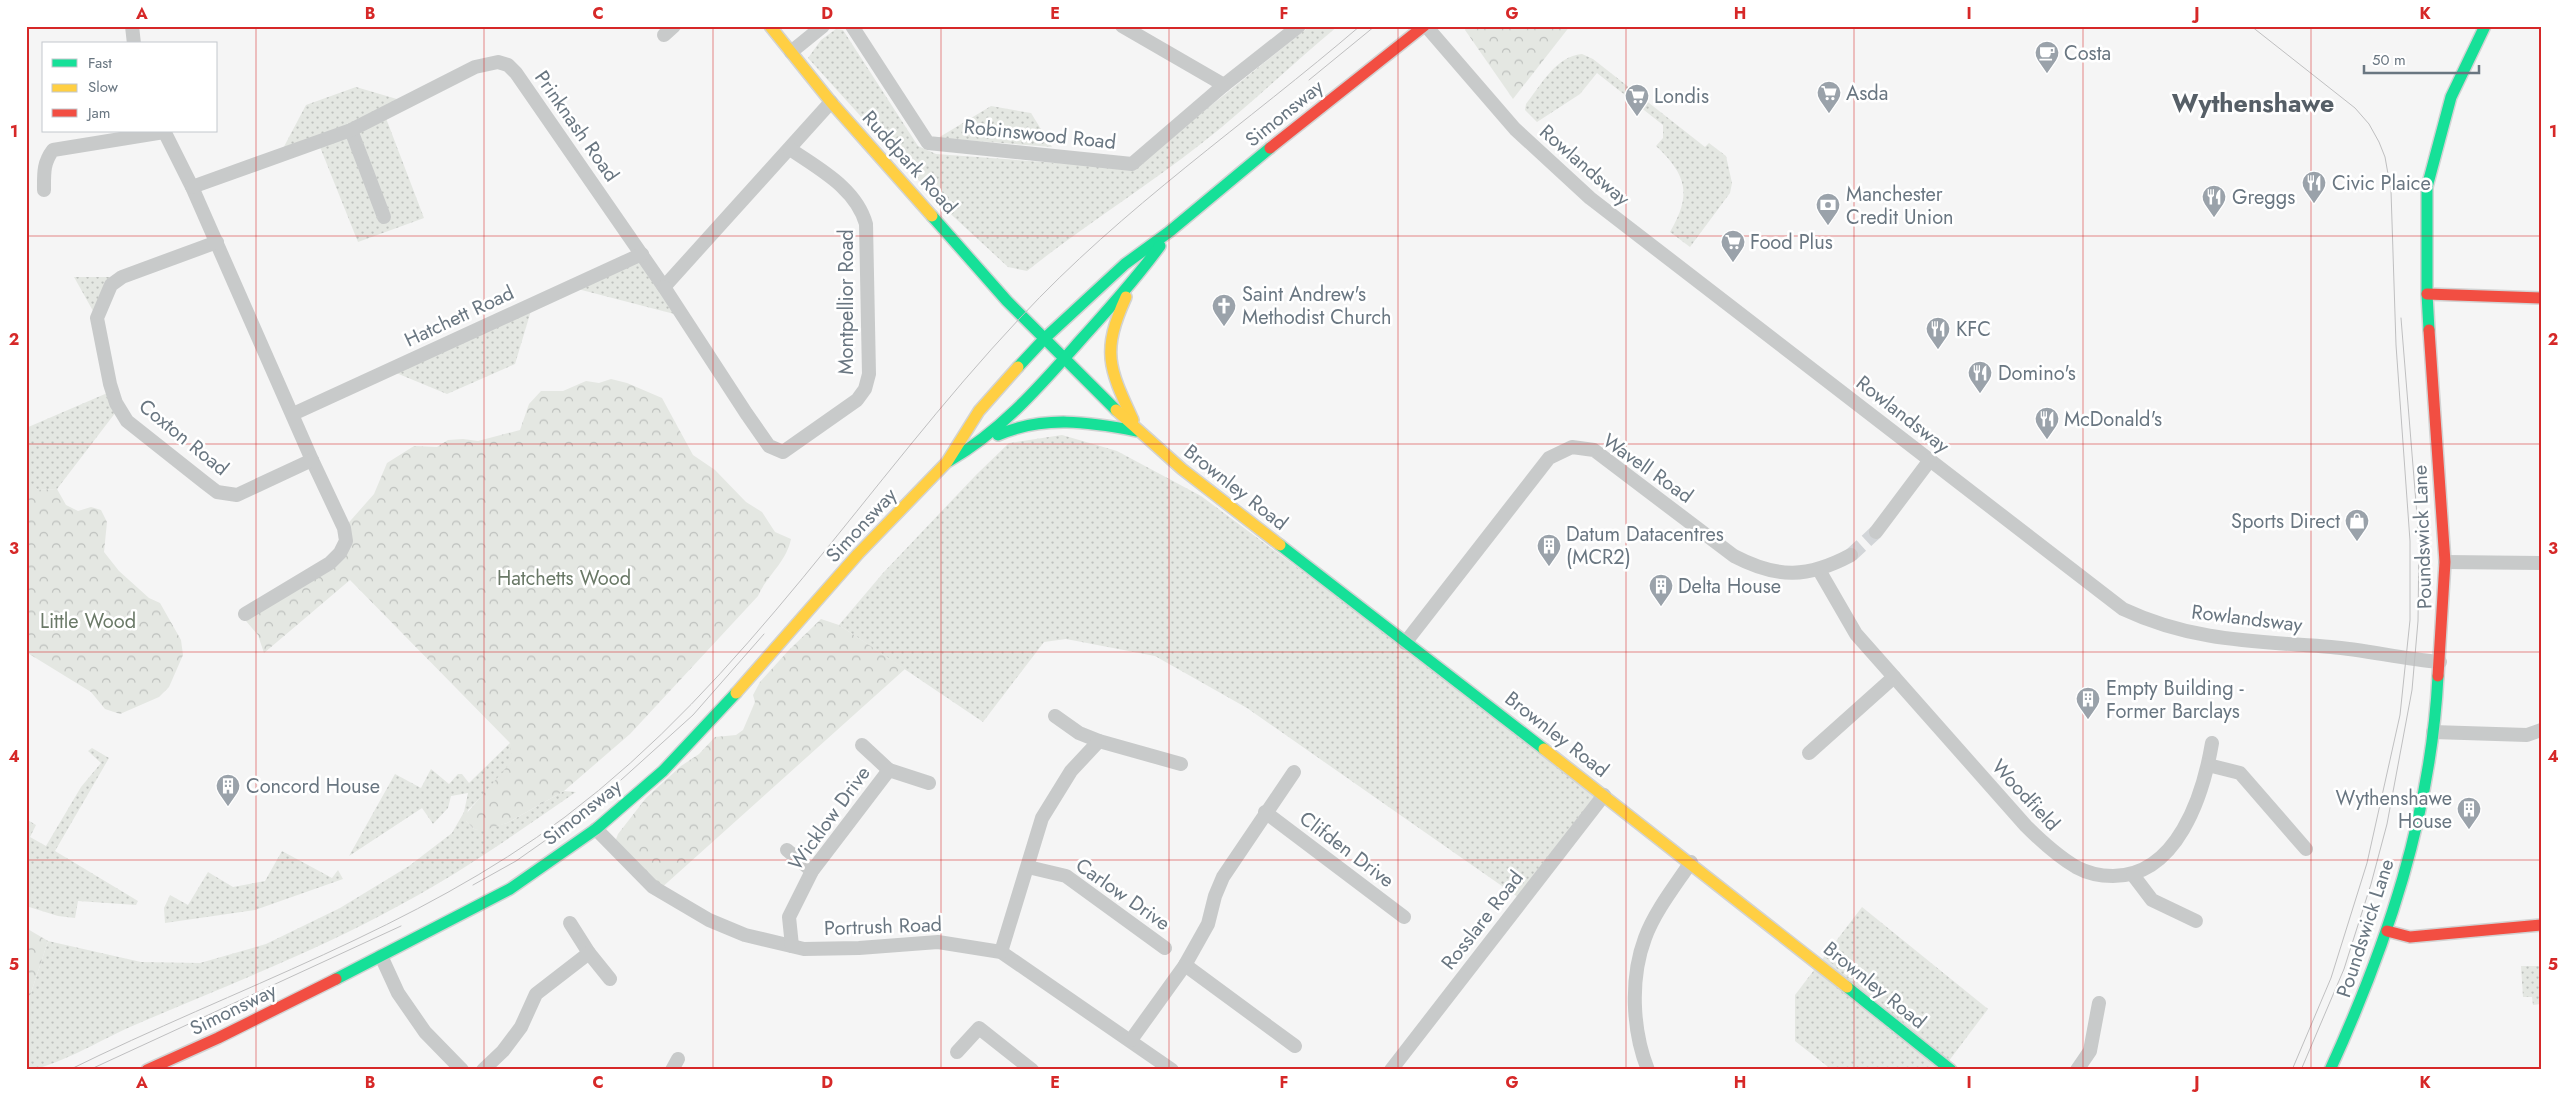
<svg xmlns="http://www.w3.org/2000/svg" width="2567" height="1096" viewBox="0 0 2567 1096" font-family="Jost,sans-serif">
  <style>
    .grass { fill: url(#grass-dots) }
    .forest { fill: url(#forest-crowns) }
    .lines { fill: none; stroke-linecap: round; stroke-linejoin: round }
    .street-tunnel { stroke: #d2d5d8; stroke-width: 14; stroke-dasharray: 14 7; stroke-linecap: butt }
    .fast-casing { stroke: #d2d3d3; stroke-width: 14 }
    .slow-casing { stroke: #d2d3d3; stroke-width: 14 }
    .jam-casing { stroke: #d2d3d3; stroke-width: 14 }
    .street { stroke: #c8caca; stroke-width: 14 }
    .fast { stroke: #16e098; stroke-width: 11 }
    .slow { stroke: #ffcf43; stroke-width: 11 }
    .jam { stroke: #f24e42; stroke-width: 11 }
    .tram { stroke: #bfbfc0; stroke-width: 1 }
    .grid { fill: none; stroke: #d62828; stroke-width: 1; stroke-opacity: 0.55 }
    .labels { text-anchor: middle; stroke-width: 5; stroke-linejoin: round; paint-order: stroke }
    .poi-label { font-size: 20px; fill: #697681; stroke: #fff; text-anchor: start }
    .street-label { font-size: 20px; fill: #697681; stroke: #fff }
    .park-label { font-size: 20px; fill: #6a7967; stroke: #fff }
    .district-label { font-size: 25px; font-weight: bold; fill: #565f67; stroke: #fff }
    .neatline { fill: none; stroke: #d62828; stroke-width: 2 }
    .grid-label { font-size: 16px; text-anchor: middle; font-weight: bold; fill: #d62828 }
  </style>
  <defs>
    <pattern id="grass-dots" width="8" height="8" patternUnits="userSpaceOnUse" patternTransform="scale(1.25)"><rect width="8" height="8" fill="#e4e7e2"/><path d="M2 2h.1M6 6h.1" fill="none" stroke="#bdc0bd" stroke-width="1.8" stroke-linecap="round"/></pattern>
    <pattern id="forest-crowns" width="20" height="18" patternUnits="userSpaceOnUse" patternTransform="scale(1.25)"><rect width="20" height="18" fill="#e4e7e2"/><path d="M2 6a3 3 0 1 1 6 0M12 15a3 3 0 1 1 6 0" fill="none" stroke="#bdc0bd"/></pattern>
  </defs>
  <rect width="100%" height="100%" fill="#f5f5f5"/>
  <g class="grass">
    <path d="M1310,26h28c-46,38 -89,80 -136,117 -57,45 -119,83 -175,128l-19,-4 -67,-62 -133,-147 13,-18 15,-11 7,1 75,116 18,8 190,14 12,-4z"/>
    <path d="M1582,54l11,5 112,88 4,-4 17,13 6,27 -2,10 -40,54 -20,-15c22,-37 17,-57 -14,-86l7,-8v-13l-66,-52 -17,21 -43,28 -12,-12 1,-6c15,-19 30,-48 56,-50z"/>
    <path d="M356,87l51,15 -23,11 40,105 -66,24 -40,-100 -39,14 27,-51z"/>
    <path d="M991,106l40,7 21,34 -114,-9z"/>
    <path d="M642,254l40,62 -112,-29z"/>
    <path d="M74,277h48l-25,41z"/>
    <path d="M533,304l-18,60 -68,30 -58,-24z"/>
    <path d="M112,391l7,17 -62,81 -19,1 -5,-4 -7,-1v-57z"/>
    <path d="M1062,435l55,16 84,45 403,299 -82,105 -275,-192 -92,-52 -89,-17 -22,3 -61,80 -144,-97 44,-52 93,-98 33,-32z"/>
    <path d="M510,743l4,13 -2,5 -15,20 -29,29 -2,11 8,8 8,1 25,-7 57,-32 12,1c-58,40 -114,80 -176,113 -85,47 -180,83 -270,122 -25,11 -80,43 -104,43v-62l22,-67 93,21 59,1 66,-19 74,-36 69,-42 43,-33 12,-21 4,-19 -17,3 -3,12 -15,16 -11,-16 -73,48 46,-82 26,14 10,-19 18,15 9,-10h4l7,9z"/>
    <path d="M92,748l17,10 -54,93 83,50 -2,4 -58,-4 -3,17 -17,-2 -32,-10v-87l10,6 -6,12 16,9 35,-59 20,-24 -13,-12z"/>
    <path d="M282,851l50,27 6,-8 5,9 -88,31 -90,13 -1,-15 6,-13 18,10 20,-33 25,15 32,-6z"/>
    <path d="M1862,907l126,102 -46,61h-110l-37,-29v-46z"/>
    <path d="M2521,966h20v38l-8,1 -1,-8h-9z"/>
  </g>
  <g class="forest">
    <path d="M1466,26h104l-57,73 -48,-69z"/>
    <path d="M611,379l16,4 35,15 31,57 22,15 31,32 16,10 13,20 16,7c-5,24 -24,36 -33,57l-128,138 -66,57 -57,32 -25,8 -8,-2 -8,-8v-7l46,-53 1,-5 -2,-3 -1,-10 -160,-163 -86,73 -6,-18 -12,-14 -1,-7 85,-51 14,-35 30,-34 13,-31 27,-17 23,1 11,-7 15,-1 15,2 42,-11 9,-26 12,-13h22l23,-10 13,2z"/>
    <path d="M26,485h7l5,5 19,-1 9,16 12,6 13,-4 10,3 6,12 -3,30 15,19 30,27 11,5 21,37 2,15 -14,32 -10,10 -39,17 -15,-5 -14,-17 -65,-40z"/>
    <path d="M821,619l18,6 66,44 -246,221 -46,-43 5,-13 28,-36 35,-32 18,-12 16,-17 21,-2 7,-5 12,-28 -2,-7 7,-13 28,-31z"/>
    <path d="M26,928l22,13 -22,67z"/>
  </g>
  <g class="lines">
    <path class="street-tunnel" d="M1851,555l25,-23"/>
    <defs>
      <g id="fast">
        <path d="M932,216l75,85 109,109"/>
        <path d="M2429,330l-2,-36v-107l24,-90 34,-71"/>
        <path d="M1018,367l27,-29 80,-74 44,-32 101,-84"/>
        <path d="M998,435c46,-20 91,-13 139,-4"/>
        <path d="M949,461c52,-30 90,-74 129,-118 29,-32 57,-63 82,-97"/>
        <path d="M1280,545l264,204"/>
        <path d="M336,979l174,-90 86,-60 67,-58 73,-78"/>
        <path d="M1847,987l104,83"/>
        <path d="M2330,1070c57,-125 101,-255 108,-394"/>
      </g>
      <g id="slow">
        <path d="M770,26l61,76 101,114"/>
        <path d="M1126,297c-25,55 -17,71 7,123"/>
        <path d="M1116,410l66,59 98,76"/>
        <path d="M736,693l122,-139 89,-92 32,-51 39,-44"/>
        <path d="M1544,749l303,238"/>
      </g>
      <g id="jam">
        <path d="M1270,148l154,-122"/>
        <path d="M2427,294l114,4"/>
        <path d="M2429,330l16,232 -7,114"/>
        <path d="M2387,931l23,6 131,-12"/>
        <path d="M147,1070l71,-32 118,-59"/>
      </g>
    </defs>
    <use href="#fast" class="fast-casing"/>
    <use href="#slow" class="slow-casing"/>
    <use href="#jam" class="jam-casing"/>
    <g class="street">
      <path d="M132,26l2,18"/>
      <path d="M852,26l76,117 204,21 92,-79 75,-59"/>
      <path d="M1122,26l102,59"/>
      <path d="M1426,26l89,103 75,69 533,411c70,33 133,32 208,38 36,3 72,12 109,15"/>
      <path d="M664,35l10,-9"/>
      <path d="M791,52l32,-26"/>
      <path d="M351,130l33,87"/>
      <path d="M164,131l28,56 120,273 32,68 2,13 -6,12 -10,10 -85,51"/>
      <path d="M192,187l159,-57 124,-63 23,-5 10,3 8,8 148,214 167,-185"/>
      <path d="M44,190c0,-16 -1,-27 9,-40l111,-18"/>
      <path d="M217,242l-95,35 -11,8 -14,33 13,66 6,19 11,18 77,61 13,10 20,3 75,-35"/>
      <path d="M664,287l82,126 23,33 14,6 74,-52 8,-11 4,-15 -3,-150c-10,-36 -47,-55 -76,-75"/>
      <path d="M293,414l349,-160"/>
      <path d="M1876,532l54,-72"/>
      <path d="M2445,562l96,1"/>
      <path d="M1819,570l37,64 170,192c15,15 31,30 50,41 11,6 25,9 37,9 64,0 90,-80 99,-133"/>
      <path d="M1405,643l144,-185 23,-11 22,3 140,106c44,23 74,22 117,-1"/>
      <path d="M1055,716l24,17 20,8 82,23"/>
      <path d="M2433,732l94,3 14,-5"/>
      <path d="M862,745l27,25"/>
      <path d="M1809,753l85,-76"/>
      <path d="M2208,765l32,8 66,76"/>
      <path d="M1265,812l139,105"/>
      <path d="M596,829l57,58 56,33 36,15 59,14 55,-1 79,-6 63,10 171,118"/>
      <path d="M787,850l25,21"/>
      <path d="M1028,867l38,9 99,72"/>
      <path d="M2133,875l19,25 44,21"/>
      <path d="M570,923l19,30"/>
      <path d="M792,946l-3,-29 23,-46 77,-101 40,13"/>
      <path d="M1001,952l41,-134 29,-47 28,-30"/>
      <path d="M381,956l17,37 27,39 37,38"/>
      <path d="M1185,965l110,81"/>
      <path d="M1131,1040l54,-75 23,-41 7,-28 8,-19 71,-105"/>
      <path d="M957,1052l22,-24 53,42"/>
      <path d="M483,1070l20,-19 18,-24 15,-33 53,-41 21,26"/>
      <path d="M672,1070l6,-11"/>
      <path d="M1391,1070l213,-275"/>
      <path d="M1648,1070c-16,-40 -18,-92 -3,-132 10,-27 30,-52 46,-76"/>
      <path d="M2077,1070l13,-19 9,-48"/>
    </g>
    <use href="#fast" class="fast"/>
    <use href="#slow" class="slow"/>
    <use href="#jam" class="jam"/>
    <g class="tram">
      <path d="M2251,26l104,82 14,16 10,18 6,15 6,34 5,154 14,196v79l-10,95 -33,148 -36,115 -39,92"/>
      <path d="M1309,80l66,-54"/>
      <path d="M621,780l72,-65 71,-81"/>
      <path d="M473,885l43,-24 37,-26"/>
      <path d="M69,1070c166,-82 347,-141 496,-253 182,-137 301,-335 455,-499 102,-110 227,-195 340,-292"/>
      <path d="M89,1070l312,-144"/>
      <path d="M2301,1070l43,-101 27,-85 16,-60 25,-134 6,-69 1,-81 -18,-222"/>
    </g>
  </g>
  <path class="grid" d="M256,26v1044M484,26v1044M713,26v1044M941,26v1044M1169,26v1044M1398,26v1044M1626,26v1044M1854,26v1044M2083,26v1044M2311,26v1044M26,236h2515M26,444h2515M26,652h2515M26,860h2515"/>
  <defs>
    <symbol id="cafe-pin" viewBox="-11 -11 22 30"><path d="M0 17L-7.5 6A9.5 9.5 0 1 1 7.5 6Z" fill="#9aa2aa" stroke="#fff"/><path d="M-5.5-4.5H6V0H3Q3 3.5 0 3.5H-2.5Q-5.5 3.5-5.5 0ZM3-3.2v2h1.7v-2ZM-6 4.5H4V6H-6Z" fill="#fff"/></symbol>
    <symbol id="supermarket-pin" viewBox="-11 -11 22 30"><path d="M0 17L-7.5 6A9.5 9.5 0 1 1 7.5 6Z" fill="#9aa2aa" stroke="#fff"/><path d="M-6-5.5h2.5l.6 2H6L4.5 2H-2.5L-4.4-4H-6ZM-1.5 3.2a1.3 1.3 0 1 0 .1 0ZM3 3.2a1.3 1.3 0 1 0 .1 0Z" fill="#fff"/></symbol>
    <symbol id="restaurant-pin" viewBox="-11 -11 22 30"><path d="M0 17L-7.5 6A9.5 9.5 0 1 1 7.5 6Z" fill="#9aa2aa" stroke="#fff"/><path d="M-5-6h1v4h1v-4h1v4h1v-4h1v5L-1.5 .5V6h-2V.5L-5-1ZM5-6V6H3V1.5H1.5Q1.5-4 5-6Z" fill="#fff"/></symbol>
    <symbol id="bank-pin" viewBox="-11 -11 22 30"><path d="M0 17L-7.5 6A9.5 9.5 0 1 1 7.5 6Z" fill="#9aa2aa" stroke="#fff"/><path d="M-6-4H6V4H-6ZM0-2.3a2.3 2.3 0 1 0 0 4.6a2.3 2.3 0 1 0 0-4.6Z" fill="#fff"/></symbol>
    <symbol id="church-pin" viewBox="-11 -11 22 30"><path d="M0 17L-7.5 6A9.5 9.5 0 1 1 7.5 6Z" fill="#9aa2aa" stroke="#fff"/><path d="M-1.2-6h2.4v3.5h3.3v2.4h-3.3V6h-2.4V-.1h-3.3v-2.4h3.3Z" fill="#fff"/></symbol>
    <symbol id="shop-pin" viewBox="-11 -11 22 30"><path d="M0 17L-7.5 6A9.5 9.5 0 1 1 7.5 6Z" fill="#9aa2aa" stroke="#fff"/><path d="M-5-2.5h2.3a2.7 3.5 0 0 1 5.4 0H5L5.5 6h-11ZM-1.5-2.5h3a1.5 2.3 0 0 0-3 0Z" fill="#fff"/></symbol>
    <symbol id="building-pin" viewBox="-11 -11 22 30"><path d="M0 17L-7.5 6A9.5 9.5 0 1 1 7.5 6Z" fill="#9aa2aa" stroke="#fff"/><path d="M-4-6H4V6H1V3H-1V6H-4ZM-2.5-4.3h1.7v1.8h-1.7ZM.8-4.3h1.7v1.8H.8ZM-2.5-1h1.7V.8h-1.7ZM.8-1h1.7V.8H.8Z" fill="#fff"/></symbol>
  </defs>
  <g fill-rule="evenodd">
    <use href="#cafe-pin" x="2033" y="39" width="28" height="38"/>
    <use href="#supermarket-pin" x="1815" y="79" width="28" height="38"/>
    <use href="#supermarket-pin" x="1623" y="82" width="28" height="38"/>
    <use href="#restaurant-pin" x="2300" y="169" width="28" height="38"/>
    <use href="#restaurant-pin" x="2200" y="183" width="28" height="38"/>
    <use href="#bank-pin" x="1814" y="191" width="28" height="38"/>
    <use href="#supermarket-pin" x="1719" y="228" width="28" height="38"/>
    <use href="#church-pin" x="1210" y="292" width="28" height="38"/>
    <use href="#restaurant-pin" x="1924" y="315" width="28" height="38"/>
    <use href="#restaurant-pin" x="1966" y="359" width="28" height="38"/>
    <use href="#restaurant-pin" x="2033" y="405" width="28" height="38"/>
    <use href="#shop-pin" x="2343" y="507" width="28" height="38"/>
    <use href="#building-pin" x="1535" y="532" width="28" height="38"/>
    <use href="#building-pin" x="1647" y="572" width="28" height="38"/>
    <use href="#building-pin" x="2074" y="685" width="28" height="38"/>
    <use href="#building-pin" x="214" y="772" width="28" height="38"/>
    <use href="#building-pin" x="2455" y="795" width="28" height="38"/>
  </g>
  <g class="labels">
    <g class="poi-label">
      <text x="2064" y="60">Costa</text>
      <text x="1846" y="100">Asda</text>
      <text x="1654" y="103">Londis</text>
      <text x="2332" y="190">Civic Plaice</text>
      <text x="1846" y="201">Manchester<tspan x="1846" dy="23">Credit Union</tspan></text>
      <text x="2232" y="204">Greggs</text>
      <text x="1750" y="249">Food Plus</text>
      <text x="1242" y="301">Saint Andrew's<tspan x="1242" dy="23">Methodist Church</tspan></text>
      <text x="1956" y="336">KFC</text>
      <text x="1998" y="380">Domino's</text>
      <text x="2064" y="426">McDonald's</text>
      <text x="2340" y="528" text-anchor="end">Sports Direct</text>
      <text x="1566" y="541">Datum Datacentres<tspan x="1566" dy="23">(MCR2)</tspan></text>
      <text x="1678" y="593">Delta House</text>
      <text x="2106" y="695">Empty Building -<tspan x="2106" dy="23">Former Barclays</tspan></text>
      <text x="246" y="793">Concord House</text>
      <text x="2452" y="805" text-anchor="end">Wythenshawe<tspan x="2452" dy="23">House</tspan></text>
    </g>
    <g class="street-label">
      <text transform="translate(1284 113) rotate(-39)" y="7">Simonsway</text>
      <text transform="translate(577 126) rotate(55)" y="7">Prinknash Road</text>
      <text transform="translate(1040 134) rotate(6)" y="7">Robinswood Road</text>
      <text transform="translate(910 162) rotate(48)" y="7">Ruddpark Road</text>
      <text transform="translate(1585 165) rotate(41)" y="7">Rowlandsway</text>
      <text transform="translate(846 302) rotate(-90)" y="7">Montpellior Road</text>
      <text transform="translate(459 316) rotate(-25)" y="7">Hatchett Road</text>
      <text transform="translate(1903 414) rotate(38)" y="7">Rowlandsway</text>
      <text transform="translate(184 437) rotate(39)" y="7">Coxton Road</text>
      <text transform="translate(1648 468) rotate(35)" y="7">Wavell Road</text>
      <text transform="translate(1236 487) rotate(38)" y="7">Brownley Road</text>
      <text transform="translate(861 525) rotate(-47)" y="7">Simonsway</text>
      <text transform="translate(2422 537) rotate(-92)" y="7">Poundswick Lane</text>
      <text transform="translate(2247 618) rotate(7)" y="7">Rowlandsway</text>
      <text transform="translate(1557 734) rotate(38)" y="7">Brownley Road</text>
      <text transform="translate(2026 795) rotate(47)" y="7">Woodfield</text>
      <text transform="translate(582 812) rotate(-38)" y="7">Simonsway</text>
      <text transform="translate(829 818) rotate(-54)" y="7">Wicklow Drive</text>
      <text transform="translate(1347 849) rotate(37)" y="7">Clifden Drive</text>
      <text transform="translate(1123 894) rotate(35)" y="7">Carlow Drive</text>
      <text transform="translate(1482 920) rotate(-52)" y="7">Rosslare Road</text>
      <text transform="translate(883 926) rotate(-2)" y="7">Portrush Road</text>
      <text transform="translate(2365 928) rotate(-72)" y="7">Poundswick Lane</text>
      <text transform="translate(1875 985) rotate(39)" y="7">Brownley Road</text>
      <text transform="translate(233 1009) rotate(-26)" y="7">Simonsway</text>
    </g>
    <g class="park-label">
      <text x="564" y="585">Hatchetts Wood</text>
      <text x="88" y="628">Little Wood</text>
    </g>
    <g class="district-label">
      <text x="2253" y="112">Wythenshawe</text>
    </g>
  </g>
  <rect width="2567" height="1096" fill="none" stroke="#ffffff" stroke-width="55"/>
  <rect x="42" y="42" width="175" height="90" fill="#ffffff" stroke="#c3c8cd"/>
  <rect x="52" y="59" width="25" height="8" fill="#16e098" stroke="#c3c8cd"/>
  <text x="88" y="68" font-size="15" fill="#697681">Fast</text>
  <rect x="52" y="84" width="25" height="8" fill="#ffcf43" stroke="#c3c8cd"/>
  <text x="88" y="92" font-size="15" fill="#697681">Slow</text>
  <rect x="52" y="109" width="25" height="8" fill="#f24e42" stroke="#c3c8cd"/>
  <text x="88" y="118" font-size="15" fill="#697681">Jam</text>
  <path d="M2364 65v8h115v-8" fill="none" stroke="#697681" stroke-width="2.5"/>
  <text x="2372" y="65" font-size="15" fill="#697681" stroke="#ffffff" stroke-width="4" paint-order="stroke">50 m</text>
  <rect x="28" y="28" width="2512" height="1040" class="neatline"/>
  <g class="grid-label">
    <text x="142" y="19">A</text>
    <text x="370" y="19">B</text>
    <text x="598" y="19">C</text>
    <text x="827" y="19">D</text>
    <text x="1055" y="19">E</text>
    <text x="1284" y="19">F</text>
    <text x="1512" y="19">G</text>
    <text x="1740" y="19">H</text>
    <text x="1969" y="19">I</text>
    <text x="2197" y="19">J</text>
    <text x="2425" y="19">K</text>
    <text x="14" y="137">1</text>
    <text x="2553" y="137">1</text>
    <text x="14" y="345">2</text>
    <text x="2553" y="345">2</text>
    <text x="14" y="554">3</text>
    <text x="2553" y="554">3</text>
    <text x="14" y="762">4</text>
    <text x="2553" y="762">4</text>
    <text x="14" y="970">5</text>
    <text x="2553" y="970">5</text>
    <text x="142" y="1088">A</text>
    <text x="370" y="1088">B</text>
    <text x="598" y="1088">C</text>
    <text x="827" y="1088">D</text>
    <text x="1055" y="1088">E</text>
    <text x="1284" y="1088">F</text>
    <text x="1512" y="1088">G</text>
    <text x="1740" y="1088">H</text>
    <text x="1969" y="1088">I</text>
    <text x="2197" y="1088">J</text>
    <text x="2425" y="1088">K</text>
  </g>
</svg>
